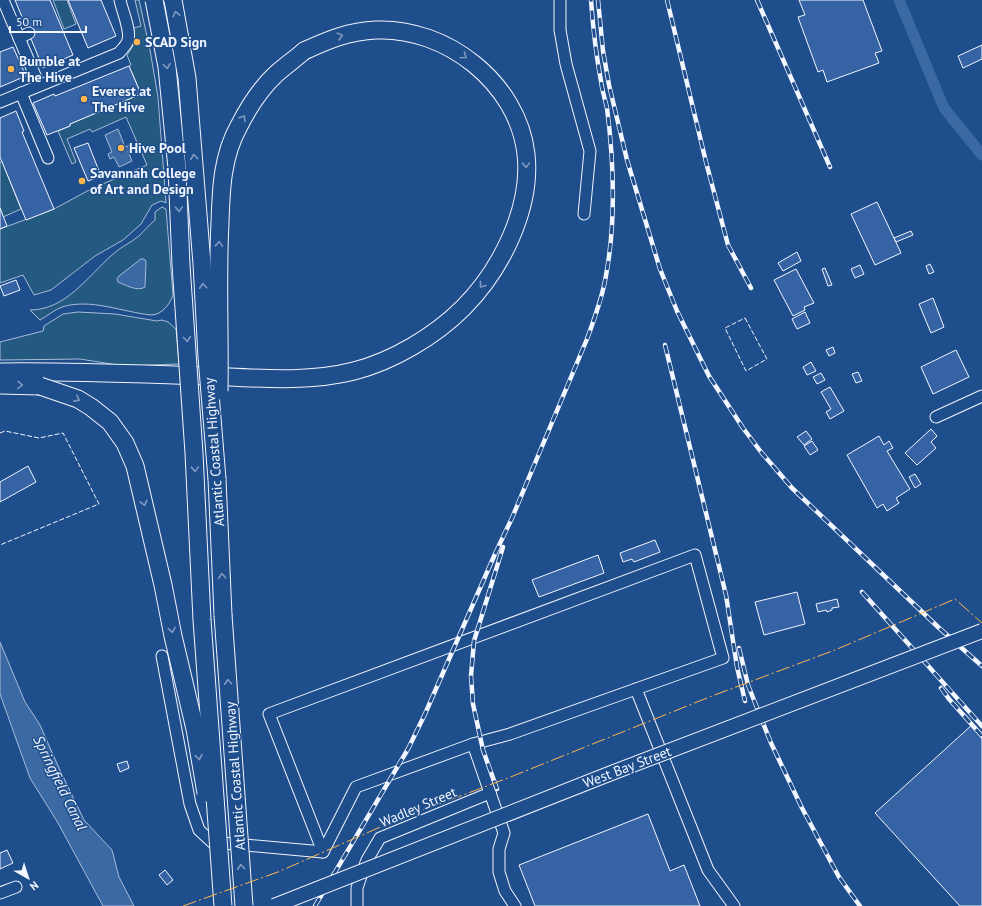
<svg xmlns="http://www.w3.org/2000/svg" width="982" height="906" viewBox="0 0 982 906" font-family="'PT Sans',sans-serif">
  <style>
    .green { fill: #245a82; stroke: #a8bbd7 }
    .water { fill: #3b69a3; stroke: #a8bbd7 }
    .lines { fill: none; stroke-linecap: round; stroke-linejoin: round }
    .canal { stroke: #3b69a3; stroke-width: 11 }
    .building { fill: #3563a3; stroke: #f2f6ff }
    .minor-casing { stroke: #f2f6ff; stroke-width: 13 }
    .highway-casing { stroke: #f2f6ff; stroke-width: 19 }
    .minor { stroke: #1f4e8c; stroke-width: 11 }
    .highway { stroke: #1f4e8c; stroke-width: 17 }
    .rail-casing { stroke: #f2f6ff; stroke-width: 4.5 }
    .rail { stroke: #1f4e8c; stroke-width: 3; stroke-dasharray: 9; stroke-linecap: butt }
    .major-bridge-casing { stroke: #f2f6ff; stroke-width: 16; stroke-linecap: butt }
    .highway-bridge-casing { stroke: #f2f6ff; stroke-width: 19; stroke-linecap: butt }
    .major-bridge { stroke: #1f4e8c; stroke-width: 14 }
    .highway-bridge { stroke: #1f4e8c; stroke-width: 17 }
    .fence { stroke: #f2f6ff; stroke-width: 1; stroke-dasharray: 5 2; stroke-linecap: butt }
    .power { stroke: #ffb74d; stroke-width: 1; stroke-dasharray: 14 3 2 3; stroke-linecap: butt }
    .oneway { stroke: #7e9ac0 }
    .poi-dot { fill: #ffb74d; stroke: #1f4e8c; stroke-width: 1.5 }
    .labels { text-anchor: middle; stroke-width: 3; stroke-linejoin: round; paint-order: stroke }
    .poi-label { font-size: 14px; font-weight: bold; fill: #f2f6ff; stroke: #1f4e8c; text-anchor: start }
    .street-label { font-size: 14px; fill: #f2f6ff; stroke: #1f4e8c }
    .water-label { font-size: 15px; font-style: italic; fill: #f2f6ff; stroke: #1f4e8c }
  </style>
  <rect width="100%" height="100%" fill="#1f4e8c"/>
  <g class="green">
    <path d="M53,0h14l9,24 -12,5z"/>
    <path d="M135,0h4l11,50 8,47 8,106 -5,-2 -9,4 -11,19 -18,16 -28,16 -44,34 -17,5 -11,-20 -23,8v-54l54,-20 37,-20 56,-24 -21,-48 -34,15 -2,-3 -23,10 9,23 -4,2 -14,-33 12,-5v-2l71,-30 -12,-28 2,-1 -4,-10 7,-11v-16l7,-2z"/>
    <path d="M2,161l19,48 -18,8 -3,-9v-46z"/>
    <path d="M162,207l4,2 7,86c-3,9 -11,20 -22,20 -29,-3 -60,-17 -89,-8 -8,3 -15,9 -22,13l-10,-10c36,0 58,-34 82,-55 8,-8 19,-12 28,-20 5,-5 9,-10 15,-15v-8z"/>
    <path d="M78,312l37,2 42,7 5,-1 6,2 8,7 3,35 -55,2 -44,-7 -80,1v-18l43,-11 1,-5 19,-12z"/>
  </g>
  <g class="water">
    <path d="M118,129l7,18 5,-2 2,4 -4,2 4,10 -13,6 -5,-10 -4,2 -2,-5 4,-2 -7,-17z"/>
    <path d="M141,259h3l2,2 -1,26c-7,5 -20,-2 -27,-5l-1,-3 2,-3z"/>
    <path d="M0,642l25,60 15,23 19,43 25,52 28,30 7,27 15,29h-31l-45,-83 -28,-45 -30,-84z"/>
  </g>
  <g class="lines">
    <path class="canal" d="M899,0l45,108 38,47"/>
  </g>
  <g class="building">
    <path d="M15,0h35l23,55 -30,13z"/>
    <path d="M68,0h33l15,36 -28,12z"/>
    <path d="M799,0h64l19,51 -7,2 4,10 -52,19 -4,-12 -5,2 -20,-55 7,-2z"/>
    <path d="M982,45v14l-19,9 -5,-12z"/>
    <path d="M13,47l13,29 -26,11v-35z"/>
    <path d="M129,66l12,28 -71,30v2l-23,9 -14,-32 21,-9 1,2z"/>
    <path d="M16,111l8,20 -2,1 32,77 -28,11 -26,-63v-39z"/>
    <path d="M88,143l13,33 -13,5 -14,-33z"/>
    <path d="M877,202l24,51 -26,12 -24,-51z"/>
    <path d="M0,208l7,18 -7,3z"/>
    <path d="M911,231l2,4 -17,7 -2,-4z"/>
    <path d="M797,252l4,9 -18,10 -5,-8z"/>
    <path d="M930,264l4,8 -5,2 -3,-8z"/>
    <path d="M860,265l4,9 -9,4 -4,-9z"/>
    <path d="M825,268l7,17 -4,1 -6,-17z"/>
    <path d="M796,269l18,34 -10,4 1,3 -12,6 -19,-36z"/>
    <path d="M16,280l4,10 -16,6 -4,-10z"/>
    <path d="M933,298l11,29 -13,6 -12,-29z"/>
    <path d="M805,312l5,11 -13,6 -5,-10z"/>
    <path d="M833,347l2,6 -6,3 -3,-6z"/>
    <path d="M956,350l13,27 -36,17 -12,-27z"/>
    <path d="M811,362l5,9 -9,4 -4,-8z"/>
    <path d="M858,372l4,9 -6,2 -4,-9z"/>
    <path d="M821,373l4,7 -8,4 -4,-7z"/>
    <path d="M830,387l14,24 -14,8 -4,-7 5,-3 -10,-17z"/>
    <path d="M931,429l6,7 -6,6 5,6 -19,17 -12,-12z"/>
    <path d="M806,431l6,8 -8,6 -7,-8z"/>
    <path d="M879,436l5,9 5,-4 4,7 -6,3 23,38 -14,9 3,5 -12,8 -4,-7 -6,4 -30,-53z"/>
    <path d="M812,441l6,9 -8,5 -6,-9z"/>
    <path d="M28,466l8,16 -36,20v-20z"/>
    <path d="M915,474l6,10 -6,4 -6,-11z"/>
    <path d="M655,540l5,12 -26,10 -2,-3 -9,3 -3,-9z"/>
    <path d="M598,555l6,18 -65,24 -7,-17z"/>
    <path d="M797,592l8,32 -41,11 -9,-33z"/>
    <path d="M837,599l2,8 -7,1v2l-5,2 -1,-2 -8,2 -2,-8z"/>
    <path d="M973,724l9,9v173h-22l-85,-93z"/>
    <path d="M127,761l2,7 -9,4 -3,-8z"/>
    <path d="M648,814l22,57 14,-6 16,41h-165l-16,-41z"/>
    <path d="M7,850l6,13 -13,6v-16z"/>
    <path d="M165,870l8,10 -6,5 -8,-10z"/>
  </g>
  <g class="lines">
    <defs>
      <g id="minor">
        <path d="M3,0l36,85"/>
        <path d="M560,0v30l6,34 24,87 -6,63"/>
        <path d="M19,38l10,-5"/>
        <path d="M21,93l27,65"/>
        <path d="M0,102l119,-49c3,-4 8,-8 9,-13 3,-9 -6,-30 -8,-40"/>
        <path d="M936,417l46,-21"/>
        <path d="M162,656l28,148 9,26 13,12 111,10 33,-65 117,-43 31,89 -5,16v23l6,19 10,15"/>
        <path d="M636,689l72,181 26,36"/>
        <path d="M323,852l-54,-138 426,-159 28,103 -213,76 -37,10"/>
        <path d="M0,893l16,-6"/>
        <path d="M357,906v-18l4,-12 6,-16 13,-22 110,-45"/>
      </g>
      <g id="highway">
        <path d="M0,372c69,-1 139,2 208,4 49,2 99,7 146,-5 39,-10 81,-35 109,-63 38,-38 69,-100 63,-154 -8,-71 -80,-127 -150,-124 -27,1 -48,10 -72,21"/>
        <path d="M0,385l40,1"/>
        <path d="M217,479l6,136"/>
      </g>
    </defs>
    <use href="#minor" class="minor-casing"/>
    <use href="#highway" class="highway-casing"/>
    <use href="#minor" class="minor"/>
    <use href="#highway" class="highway"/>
    <defs>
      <g id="rail">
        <path d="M598,0l5,51 6,34 18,75 33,109 17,42 32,65 34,52 18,24 31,36 146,139 44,39"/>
        <path d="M667,0l39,162 22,83 23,43"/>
        <path d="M757,0l73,167"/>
        <path d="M665,345l61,250 11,72 8,34"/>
        <path d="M862,592l120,134"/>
        <path d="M739,648l9,37 23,58 31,65 37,69 21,29"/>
        <path d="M941,688l8,11 33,37"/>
        <path d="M497,789l-14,-39 -10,-46 -2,-28 3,-35 29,-94"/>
        <path d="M315,906l93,-157 17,-35 70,-160 17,-36 75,-179c7,-19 14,-38 18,-58 11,-55 9,-118 2,-173 -2,-9 -5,-18 -6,-27 -5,-26 -8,-54 -10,-81"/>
      </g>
    </defs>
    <use href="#rail" class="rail-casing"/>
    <use href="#rail" class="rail"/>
    <defs>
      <path id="major-bridge" d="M274,906l340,-134 368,-141"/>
      <g id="highway-bridge">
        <path d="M154,0l13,67 10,101 4,97 13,188 8,167 21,286"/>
        <path d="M173,0l14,78 15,186 5,93 10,122"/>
        <path d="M40,386l38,13 13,8 19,15 15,21 10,23 28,119 10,51 22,93 11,64"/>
        <path d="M219,391c1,-56 -2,-112 1,-168 1,-33 2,-67 19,-97 9,-18 22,-38 37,-52 9,-8 19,-15 28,-23"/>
        <path d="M223,615l21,291"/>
      </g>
    </defs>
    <use href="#major-bridge" class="major-bridge-casing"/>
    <use href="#highway-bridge" class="highway-bridge-casing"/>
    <use href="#major-bridge" class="major-bridge"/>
    <use href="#highway-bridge" class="highway-bridge"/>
    <g class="fence">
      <path d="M745,318l22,41 -21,12 -21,-43z"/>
      <path d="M0,433l5,-2 34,7 24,-5 36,71 -99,41"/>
    </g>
    <path class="power" d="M183,906l95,-34 116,-51 114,-43 204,-82 123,-46 120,-51 27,24"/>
  </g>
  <defs><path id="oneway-chevron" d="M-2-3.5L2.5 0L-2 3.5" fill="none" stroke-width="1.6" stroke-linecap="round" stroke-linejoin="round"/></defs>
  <g class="oneway">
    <use href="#oneway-chevron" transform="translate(176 14) rotate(-103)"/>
    <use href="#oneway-chevron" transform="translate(340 36) rotate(-15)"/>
    <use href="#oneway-chevron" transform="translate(464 56) rotate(35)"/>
    <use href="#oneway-chevron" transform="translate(167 66) rotate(81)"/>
    <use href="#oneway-chevron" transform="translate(243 118) rotate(-58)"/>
    <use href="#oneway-chevron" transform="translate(194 157) rotate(-95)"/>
    <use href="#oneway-chevron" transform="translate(526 165) rotate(88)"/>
    <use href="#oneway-chevron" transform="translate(179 209) rotate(88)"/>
    <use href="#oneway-chevron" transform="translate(219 244) rotate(-88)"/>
    <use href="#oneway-chevron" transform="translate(482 285) rotate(127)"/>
    <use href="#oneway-chevron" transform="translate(203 286) rotate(-93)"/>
    <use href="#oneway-chevron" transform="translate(187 339) rotate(85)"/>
    <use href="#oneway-chevron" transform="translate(20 385) rotate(2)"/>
    <use href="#oneway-chevron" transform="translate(77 399) rotate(26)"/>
    <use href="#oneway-chevron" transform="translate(195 469) rotate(88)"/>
    <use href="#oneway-chevron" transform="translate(144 503) rotate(76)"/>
    <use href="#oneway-chevron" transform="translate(222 576) rotate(-93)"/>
    <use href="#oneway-chevron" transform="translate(172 630) rotate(79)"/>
    <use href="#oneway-chevron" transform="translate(228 682) rotate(-94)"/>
    <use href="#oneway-chevron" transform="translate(199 757) rotate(81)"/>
    <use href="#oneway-chevron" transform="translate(241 867) rotate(-94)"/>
  </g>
  <g class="poi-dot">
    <circle cx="137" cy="42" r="4"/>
    <circle cx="11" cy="69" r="4"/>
    <circle cx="84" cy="99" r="4"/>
    <circle cx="121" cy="148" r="4"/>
    <circle cx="82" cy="181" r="4"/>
  </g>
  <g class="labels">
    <g class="poi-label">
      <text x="145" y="47">SCAD Sign</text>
      <text x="19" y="66">Bumble at<tspan x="19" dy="16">The Hive</tspan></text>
      <text x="92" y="96">Everest at<tspan x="92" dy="16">The Hive</tspan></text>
      <text x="129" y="153">Hive Pool</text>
      <text x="90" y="178">Savannah College<tspan x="90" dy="16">of Art and Design</tspan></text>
    </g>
    <g class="street-label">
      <text transform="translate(214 452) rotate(-94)" y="5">Atlantic Coastal Highway</text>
      <text transform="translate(627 767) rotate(-21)" y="5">West Bay Street</text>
      <text transform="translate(235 776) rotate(-94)" y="5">Atlantic Coastal Highway</text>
      <text transform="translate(418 807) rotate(-23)" y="5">Wadley Street</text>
    </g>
    <g class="water-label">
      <text transform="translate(60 783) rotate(64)" y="5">Springfield Canal</text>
    </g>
  </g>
  <g transform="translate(28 878) rotate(141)" stroke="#1f4e8c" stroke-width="3" paint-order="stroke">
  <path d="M0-3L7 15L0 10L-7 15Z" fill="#f2f6ff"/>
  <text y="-6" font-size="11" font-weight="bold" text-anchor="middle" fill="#f2f6ff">N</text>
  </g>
  <path d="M10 26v6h76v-6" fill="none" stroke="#f2f6ff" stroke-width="2"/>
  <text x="16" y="26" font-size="12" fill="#f2f6ff" stroke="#1f4e8c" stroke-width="3" paint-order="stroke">50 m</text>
</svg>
